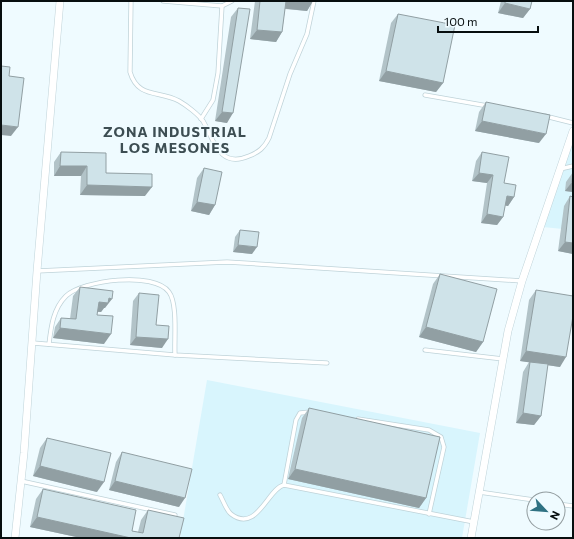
<svg xmlns="http://www.w3.org/2000/svg" width="574" height="539" viewBox="0 0 574 539" font-family="Commissioner,sans-serif">
  <style>
    .built { fill: #d8f5fd }
    .lines { fill: none; stroke-linecap: round; stroke-linejoin: round }
    .service-casing { stroke: #bfd3d9; stroke-width: 5 }
    .minor-casing { stroke: #bfd3d9; stroke-width: 8 }
    .service { stroke: #fff; stroke-width: 3.5 }
    .minor { stroke: #fff; stroke-width: 7 }
    .wall { fill: #b2c3c8 }
    .shaded-wall { fill: #919fa3 }
    .building { fill: #cfe3e9; stroke: #919fa3 }
    .labels { text-anchor: middle; stroke-width: 3; stroke-linejoin: round; paint-order: stroke }
    .district-label { font-size: 14px; font-weight: bold; letter-spacing: 1px; fill: #3d4e53; stroke: #effbff }
  </style>
  <rect width="100%" height="100%" fill="#effbff"/>
  <g class="built">
    <path d="M573,135v95l-30,-3z"/>
    <path d="M207,380l273,53 -18,105h-282z"/>
  </g>
  <g class="lines">
    <defs>
      <g id="service">
        <path d="M131,1l-1,71c8,27 29,18 49,29 7,4 19,13 24,20 11,19 16,48 46,35 10,-4 15,-8 20,-18l21,-64 17,-40 7,-33"/>
        <path d="M163,1l59,5 10,-5"/>
        <path d="M425,95l63,11"/>
        <path d="M545,116l28,7"/>
        <path d="M201,119l12,-19 5,-27 4,-67"/>
        <path d="M560,169l13,-3"/>
        <path d="M37,271l190,-9 295,19"/>
        <path d="M33,343l142,12 152,8"/>
        <path d="M49,344c2,-17 4,-35 17,-48 17,-16 88,-25 103,-4 9,12 5,48 6,63"/>
        <path d="M425,350l78,9"/>
        <path d="M358,419l71,11 12,7 3,10 -15,67"/>
        <path d="M21,481l154,34"/>
        <path d="M284,485l12,-65 4,-7 10,-1"/>
        <path d="M479,492l55,8"/>
        <path d="M220,495c3,5 6,15 11,19 26,20 37,-26 53,-29l190,37"/>
        <path d="M558,504l15,2"/>
      </g>
      <g id="minor">
        <path d="M15,538l9,-85 13,-182 23,-270"/>
        <path d="M471,538l37,-207 14,-50 51,-150"/>
      </g>
    </defs>
    <use href="#service" class="service-casing"/>
    <use href="#minor" class="minor-casing"/>
    <use href="#service" class="service"/>
    <use href="#minor" class="minor"/>
  </g>
  <g class="wall">
    <path d="M255,1h58l-6,10 -22,-2 -3,23 -6,10 -26,-3z"/>
    <path d="M501,1h31l-2,8 -7,9 -25,-5z"/>
    <path d="M238,8l-11,115 -12,-2 16,-104z"/>
    <path d="M398,14l45,69 -7,9 -57,-11 12,-58z"/>
    <path d="M486,102l53,41 -64,-12 4,-19z"/>
    <path d="M61,152l45,21 39,23 -65,-1 1,-19h-27v-14z"/>
    <path d="M482,152l32,45 -6,9 -3,-1 -2,12 -6,8 -16,-2 6,-40 -15,-2 4,-20z"/>
    <path d="M204,168l11,37 -6,10 -18,-4 6,-33z"/>
    <path d="M573,172v20l-8,-1 1,-9z"/>
    <path d="M570,196l3,1v57l-15,-3 6,-45z"/>
    <path d="M240,230l12,24 -19,-2 2,-15z"/>
    <path d="M440,274l43,68 -7,10 -57,-15 14,-53z"/>
    <path d="M80,287l25,21h-1l-3,4h-4v3l7,29 -51,-6 2,-11 6,-9 9,1 3,-23z"/>
    <path d="M536,290l24,77 -13,-2 -6,51 -7,9 -18,-2 7,-51 6,-10 -9,-1 9,-61z"/>
    <path d="M139,293l17,32 6,23 -32,-3 3,-44z"/>
    <path d="M309,408l117,90 -7,10 -131,-29 14,-61z"/>
    <path d="M47,438l50,54 -64,-16 7,-28z"/>
    <path d="M122,452l57,55 -70,-17 7,-28z"/>
    <path d="M43,489l89,42 6,1 3,-12 7,-10 31,28h-98l-51,-11 6,-28z"/>
  </g>
  <g class="shaded-wall">
    <path d="M284,1h29l-6,10 -28,-3z"/>
    <path d="M505,3l25,6 -7,9 -25,-5z"/>
    <path d="M257,30l25,2 -6,10 -26,-3z"/>
    <path d="M386,71l57,12 -7,9 -57,-11z"/>
    <path d="M222,112l11,1 -6,10 -12,-2z"/>
    <path d="M482,121l64,13 -7,9 -64,-12z"/>
    <path d="M1,125l17,2 -7,9 -10,-1z"/>
    <path d="M60,166h27l-6,10h-27z"/>
    <path d="M479,173l14,2 -6,8 -15,-2z"/>
    <path d="M572,182h1v10l-8,-1z"/>
    <path d="M87,185l65,2 -7,9 -65,-1z"/>
    <path d="M507,196l7,1 -6,9 -7,-1z"/>
    <path d="M197,202l18,3 -6,10 -18,-4z"/>
    <path d="M487,214l16,3 -6,8 -16,-2z"/>
    <path d="M565,242l8,1v11l-15,-3z"/>
    <path d="M238,245l19,2 -5,7 -19,-2z"/>
    <path d="M109,298l3,1 -7,9h-1l-3,4 -9,-1 7,-9z"/>
    <path d="M426,327l57,15 -7,10 -57,-15z"/>
    <path d="M60,328l51,6 -7,10 -51,-6z"/>
    <path d="M136,337l32,2 -6,9 -32,-3z"/>
    <path d="M526,351l40,6 -6,10 -40,-6z"/>
    <path d="M523,413l18,3 -7,9 -18,-2z"/>
    <path d="M40,466l64,16 -7,10 -64,-16z"/>
    <path d="M295,469l131,29 -7,10 -131,-29z"/>
    <path d="M115,481l70,17 -6,9 -70,-17z"/>
    <path d="M37,517l94,21h-50l-51,-11z"/>
  </g>
  <g class="building">
    <path d="M260,1h26l-4,31 -25,-2z"/>
    <path d="M505,1h27l-2,8 -25,-6z"/>
    <path d="M238,8l12,1 -17,104 -11,-1z"/>
    <path d="M398,14l57,11 -12,58 -57,-12z"/>
    <path d="M1,66l9,1 -1,9 15,2 -6,49 -17,-2z"/>
    <path d="M486,102l64,13 -4,19 -64,-13z"/>
    <path d="M61,152l45,1v20l46,1v13l-65,-2v-19h-27z"/>
    <path d="M482,152l27,5 -5,26 12,2 -2,12 -7,-1 -4,21 -16,-3 6,-39 -14,-2z"/>
    <path d="M204,168l18,4 -7,33 -18,-3z"/>
    <path d="M573,172v10h-1z"/>
    <path d="M570,196l3,1v46l-8,-1z"/>
    <path d="M240,230l19,2 -2,15 -19,-2z"/>
    <path d="M440,274l57,15 -14,53 -57,-15z"/>
    <path d="M80,287l33,4 -1,8 -3,-1 -1,5 -9,-1 -2,13 16,1 -2,18 -51,-6 1,-10 15,1z"/>
    <path d="M536,290l37,6v20l-7,41 -40,-6z"/>
    <path d="M139,293l20,2 -3,30 13,1 -1,13 -32,-2z"/>
    <path d="M530,362l18,2 -7,52 -18,-3z"/>
    <path d="M309,408l131,29 -14,61 -131,-29z"/>
    <path d="M47,438l64,15 -7,29 -64,-16z"/>
    <path d="M122,452l70,17 -7,29 -70,-17z"/>
    <path d="M43,489l93,21 -4,21 11,2 5,-23 36,8 -5,20h-48l-94,-21z"/>
  </g>
  <g class="labels">
    <g class="district-label">
      <text x="175" y="137">ZONA INDUSTRIAL<tspan x="175" dy="16">LOS MESONES</tspan></text>
    </g>
  </g>
  <rect width="574" height="539" fill="none" stroke="#070e0f" stroke-width="4"/>
  <g transform="translate(546 511) rotate(116)"><circle r="19" fill="#effbff" stroke="#929c9f"/>
  <path d="M0-3L7 15L0 10L-7 15Z" fill="#2f7283"/>
  <text y="-6" font-size="11" font-weight="bold" text-anchor="middle" fill="#070e0f">N</text>
  </g>
  <path d="M438 26v6h100v-6" fill="none" stroke="#070e0f" stroke-width="2"/>
  <text x="444" y="26" font-size="12" fill="#070e0f" stroke="#effbff" stroke-width="3" paint-order="stroke">100 m</text>
</svg>
